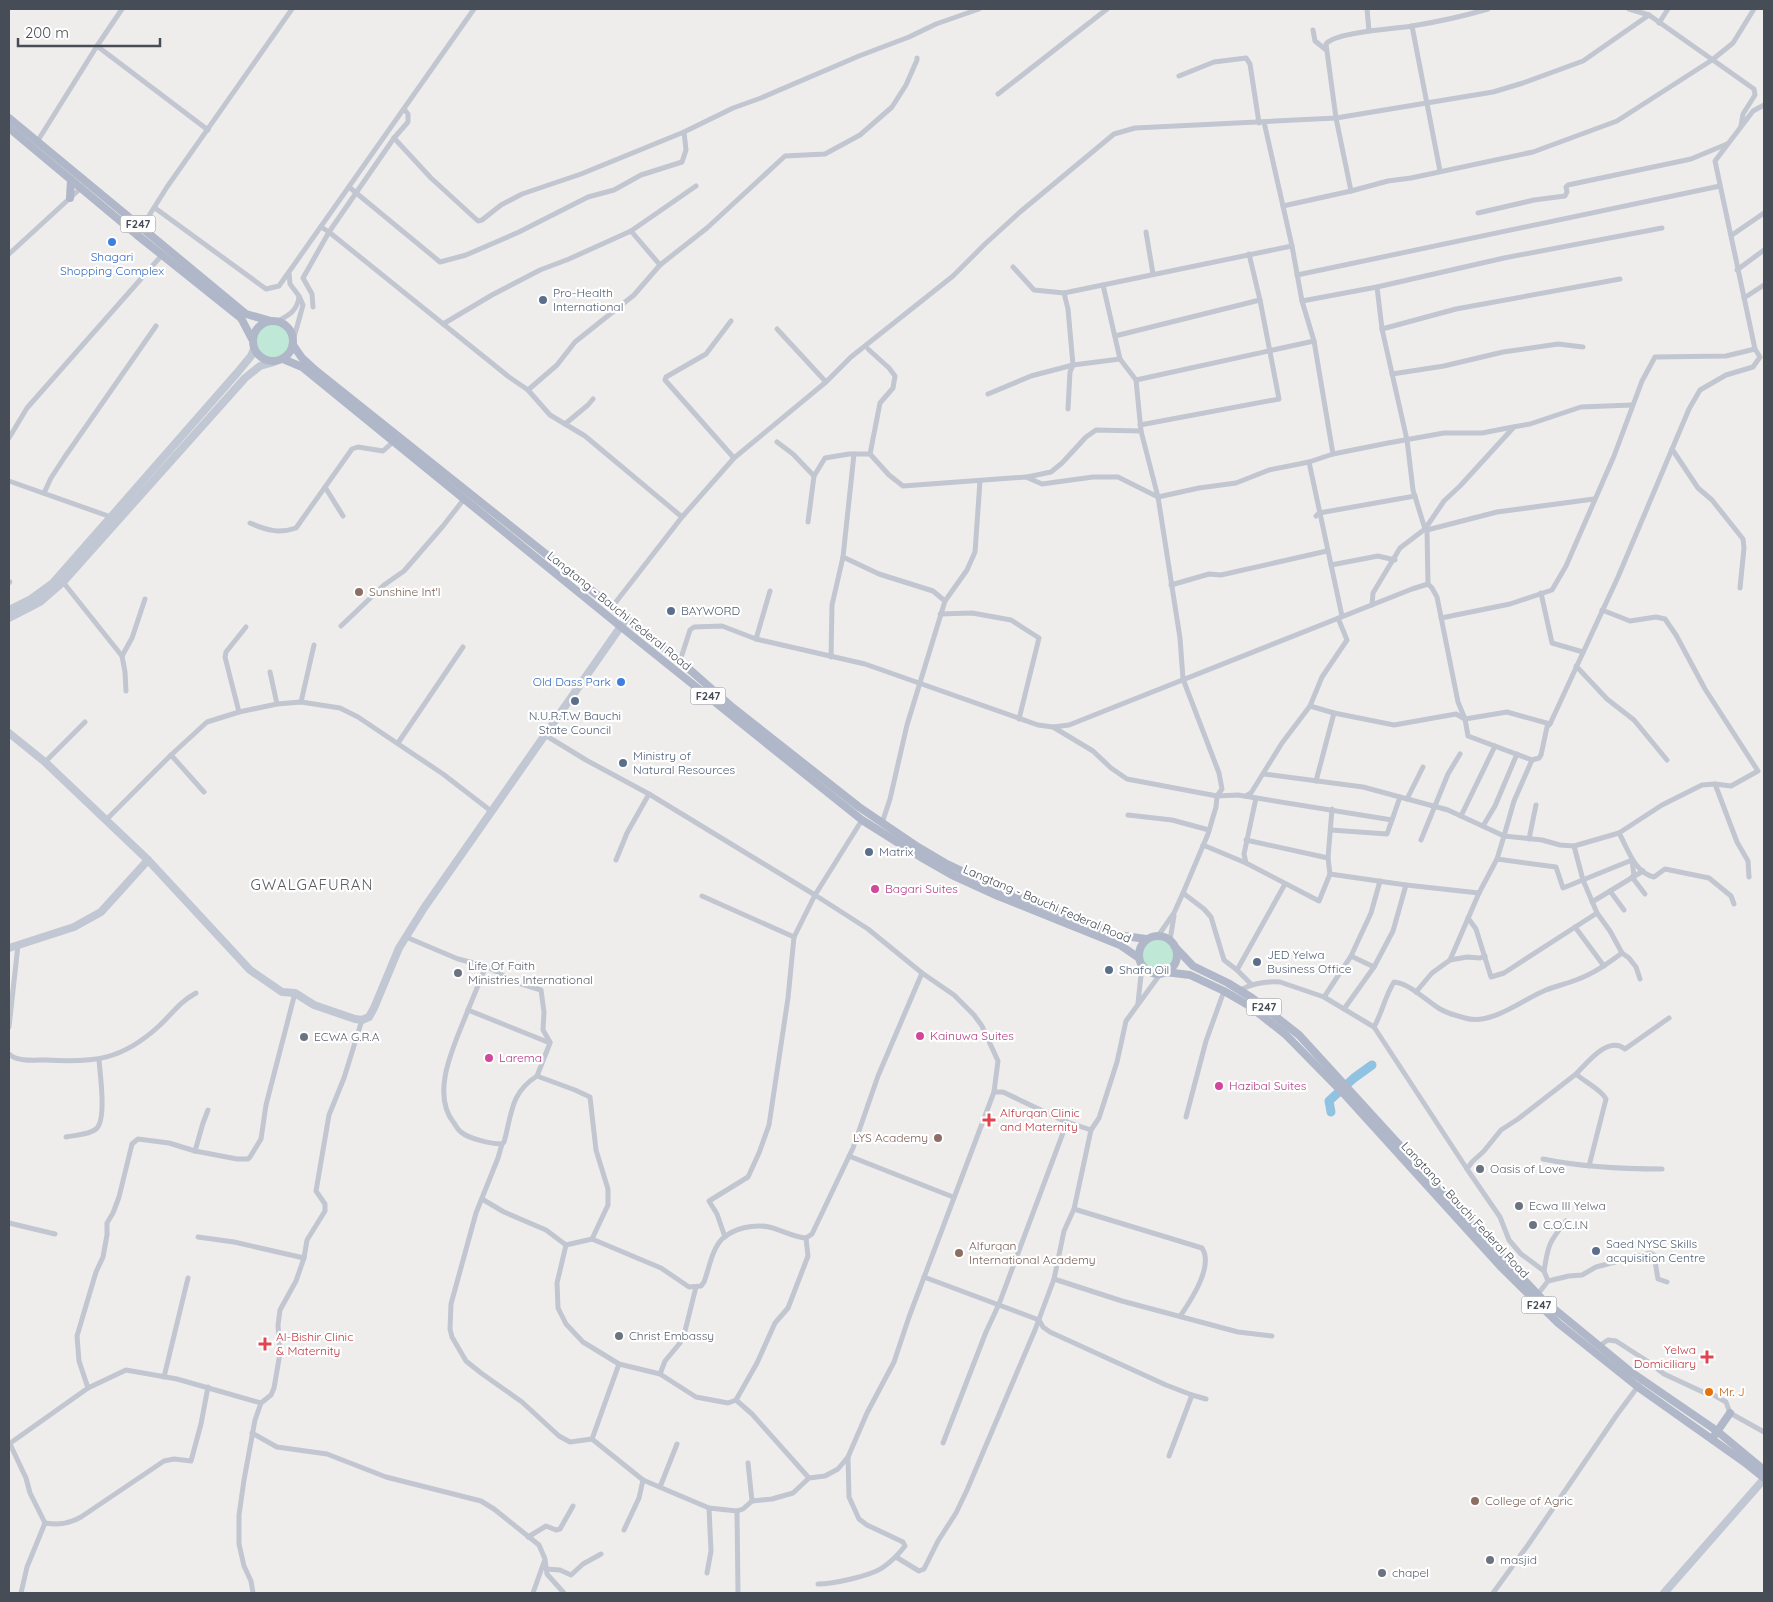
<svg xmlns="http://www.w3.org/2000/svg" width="1773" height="1602" viewBox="0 0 1773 1602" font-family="Quicksand,sans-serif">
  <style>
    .green { fill: #bfe9d6 }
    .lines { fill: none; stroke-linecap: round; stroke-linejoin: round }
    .river { stroke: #90c3e1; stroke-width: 9 }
    .street { stroke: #c1c6d0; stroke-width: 5 }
    .secondary { stroke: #c1c7d3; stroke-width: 8 }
    .primary { stroke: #afb7c9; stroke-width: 8 }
    .shop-dot { fill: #3f7fe0; stroke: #fff; stroke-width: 2 }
    .service-dot { fill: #5c6f8a; stroke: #fff; stroke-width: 2 }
    .education-dot { fill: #8d6e63; stroke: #fff; stroke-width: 2 }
    .hotel-dot { fill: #d1479c; stroke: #fff; stroke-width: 2 }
    .worship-dot { fill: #6b7280; stroke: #fff; stroke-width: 2 }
    .health-dot { fill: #e0444e; stroke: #fff; stroke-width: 2 }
    .food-dot { fill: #e8710a; stroke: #fff; stroke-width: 2 }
    .labels { text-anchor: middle; stroke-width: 4.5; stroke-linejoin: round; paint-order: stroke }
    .shield { fill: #fff; stroke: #7e8289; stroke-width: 1 }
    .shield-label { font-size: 11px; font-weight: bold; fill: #474d57 }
    .shop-label { font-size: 12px; fill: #366cbe; stroke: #fff }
    .service-label { font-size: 12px; fill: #4e5e75; stroke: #fff; text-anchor: start }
    .education-label { font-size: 12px; fill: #785e54; stroke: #fff; text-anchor: start }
    .street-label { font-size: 12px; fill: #474d57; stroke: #fff }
    .hotel-label { font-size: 12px; fill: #b23c85; stroke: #fff; text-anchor: start }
    .worship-label { font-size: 12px; fill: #5b616d; stroke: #fff; text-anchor: start }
    .health-label { font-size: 12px; fill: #be3a42; stroke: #fff; text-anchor: start }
    .food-label { font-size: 12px; fill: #c56008; stroke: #fff; text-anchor: start }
    .quarter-label { font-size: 15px; letter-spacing: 1px; fill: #5a5c60; stroke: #fff }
  </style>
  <rect width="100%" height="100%" fill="#efedec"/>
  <g class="green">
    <circle cx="273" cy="341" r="18"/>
    <circle cx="1158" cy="955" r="17"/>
  </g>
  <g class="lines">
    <path class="river" d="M1331,1112l-2,-11 25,-23 18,-13"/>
    <g class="street">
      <path d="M1367,9l2,22"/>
      <path d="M1488,9c-24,7 -51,13 -76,17 -17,3 -77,6 -86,18l10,74 15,73 37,-10 23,-3 122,-26 84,-31 95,-61 21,-17 21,-34"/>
      <path d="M1629,9l20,6"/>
      <path d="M1659,23l9,-14"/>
      <path d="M1412,26l28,145"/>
      <path d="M1313,30l2,11 10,8"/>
      <path d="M97,46l111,84"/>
      <path d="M1179,76l35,-14 32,-4 4,6 9,59"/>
      <path d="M998,94l109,-85"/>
      <path d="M404,109l4,5v8l-14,16 37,40 47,43 4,-1 19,-15 21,-11 59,-20 103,-42 49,-24 28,-10 98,-42 50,-19 27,-13 43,-15"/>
      <path d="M1264,122l28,124 10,55 12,40 19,113"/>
      <path d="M37,142l60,-96 25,-37"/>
      <path d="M349,187l91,75 26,-7 53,-23 69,-35 26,-7 27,-15 41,-13 4,-12 -2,-18"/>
      <path d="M1283,206l68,-15"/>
      <path d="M155,208l111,81 13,-3 195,-277"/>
      <path d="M1478,213l56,-13 31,-4 2,-4 -1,-5 2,-2 123,-26 36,-15"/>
      <path d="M321,227l8,5 180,145 19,13 22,25 15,9 23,-19 5,-6"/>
      <path d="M140,230l27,-43 125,-178"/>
      <path d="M1146,232l7,42"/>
      <path d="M1732,235l32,-22"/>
      <path d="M9,254l73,-67"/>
      <path d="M660,265l47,-37 78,-72 40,-2 35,-19 32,-28 14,-22 11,-25v-2"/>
      <path d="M1013,267l21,23 30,3 4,16 5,56 -3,7 -2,37"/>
      <path d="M1737,270l27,-20"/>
      <path d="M289,273l1,11 9,12 4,9 -10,36"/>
      <path d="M1297,275l423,-89"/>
      <path d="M1103,285l17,74"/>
      <path d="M1377,287l5,42 25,111 6,50 12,39 2,1 70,-18 97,-13"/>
      <path d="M1064,293l228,-47"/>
      <path d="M1744,298l20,-13"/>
      <path d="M1302,301l75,-14 127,-29 158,-30"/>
      <path d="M313,307l-1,-13 -9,-16 26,-46 65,-94"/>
      <path d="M278,321c11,-6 19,-10 21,-24"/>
      <path d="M443,324l49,-29 48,-25 29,-11 62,-28 65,-45"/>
      <path d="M777,329l49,53"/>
      <path d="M1382,329l74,-20 164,-30"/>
      <path d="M1115,336l145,-36"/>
      <path d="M868,349l21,19 6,8 -2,12 -13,15 -10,51"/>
      <path d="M1392,374l52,-8 59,-14 55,-8 25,3"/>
      <path d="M1136,380l178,-39"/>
      <path d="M528,390l29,-25 18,-23 59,-47 26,-30 -29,-34"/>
      <path d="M988,394l43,-18 42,-11 47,-6 16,21 5,51 17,66 22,141 3,41 36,94 3,16 -5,7 -1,11 -8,27 -25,59 -9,20 -16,23"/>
      <path d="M565,424l20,12 97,81"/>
      <path d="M1140,425l139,-26 -19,-99 -11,-46"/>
      <path d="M9,438l18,-30 135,-153"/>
      <path d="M777,442l16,12 21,22 11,-18 24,-4h21l19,21 14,11 123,-9 16,7 51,-7h25l40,20 41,-9 37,-5 33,-13 40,-8 24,-8 55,-11 56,-10h38l31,-6 17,-3 51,-17 51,-2"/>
      <path d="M1672,449l26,39 14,12 31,39 1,9 -4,40"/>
      <path d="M734,458l92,-76 25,-25 102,-81 32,-32 35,-32 41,-34 53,-44 21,-6 201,-10 157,-26 30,-9 60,-22 66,-46 105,74 1,6 -12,19 -2,12"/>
      <path d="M1309,462l33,154"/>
      <path d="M1027,477l24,-5 11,-9 24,-26 10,-7 45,1"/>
      <path d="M9,481l102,36"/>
      <path d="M325,487l18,29"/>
      <path d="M44,493l7,-15 13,-20 92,-132"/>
      <path d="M1316,516l3,-3 96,-17"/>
      <path d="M808,522l6,-46"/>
      <path d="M250,523c16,7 29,11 46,5l56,-79 6,-2 25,4 11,-10"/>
      <path d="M1427,530l1,54"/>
      <path d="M843,557l36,17 54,17 12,10"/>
      <path d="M1331,565l47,-9 17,4"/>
      <path d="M63,582l59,74 3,16 1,19"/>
      <path d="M9,583l1,-1"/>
      <path d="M1171,585l38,-11 12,1 106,-24"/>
      <path d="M1541,593l11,50 31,9"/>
      <path d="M1372,605l1,-12 27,-45 25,-19 19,-28 16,-15 53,-58"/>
      <path d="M612,607l70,-90 52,-59 -69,-78 1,-3 40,-23 25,-33"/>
      <path d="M940,614l32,-1 39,7 28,18 -20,81"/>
      <path d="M1441,618l69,-14 42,-14 14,-24 48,-110 28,-75 13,-24 71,-1 29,-7"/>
      <path d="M341,626l43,-41 20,-14 39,-45 21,-27"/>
      <path d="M756,639l14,-48"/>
      <path d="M122,656l10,-18 13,-39"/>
      <path d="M831,657l1,-52 11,-48 11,-103"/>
      <path d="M680,661l10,-31 4,-3 28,-1 34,13 109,25 173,61 15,2 16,-2 343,-136 16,-5 4,4 5,9 21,105 7,17 3,17 64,24 -18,41 -10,35 38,4 18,5 14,1 9,34 14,33 13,18 12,22 7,5 7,9 4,12"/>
      <path d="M1576,666l31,33 27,21 33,40"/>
      <path d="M270,672l7,32"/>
      <path d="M301,702l13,-57"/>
      <path d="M1310,706l24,7 60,12 62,-11 9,5 42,-7 43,12 68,-147 71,-168 11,-19 26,-15 27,-8 7,-10 -5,-8 -40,-188 38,-50 11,-6"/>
      <path d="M239,712l-14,-55 1,-5 20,-25"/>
      <path d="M1053,727l40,24 18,17 16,11 90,17 21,-1 154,25 8,-23"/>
      <path d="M545,735l41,25 63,34 166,101 -21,42 -6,61 -19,127 -10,28 -11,24 -39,24 8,13 8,23"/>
      <path d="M398,743l65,-96"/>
      <path d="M171,755l33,37"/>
      <path d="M1532,760l7,-2 2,-3 6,-28 3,-3"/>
      <path d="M45,762l40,-40"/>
      <path d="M1264,774l99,13 85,23 56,26 -7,23 -18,34 -29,67 -18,13 -16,19"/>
      <path d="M1316,781l18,-68"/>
      <path d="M1715,784l22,58 11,19 1,16"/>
      <path d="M1246,796l5,-3 31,-50 28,-37 12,-29 25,-37 -9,-22"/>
      <path d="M1256,798l-12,56 2,9 73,38 11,-27 -2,-16 4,-49"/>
      <path d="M1407,799l16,-32"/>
      <path d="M1128,815l44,5 37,10"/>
      <path d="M1461,816l34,-70"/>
      <path d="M106,820l65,-65 36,-33 32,-10 38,-8 24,-2 39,6 18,9 85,57 48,37"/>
      <path d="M882,823l8,-24 17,-74 38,-124 22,-31 8,-18 5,-71"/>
      <path d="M1483,826l12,-20 22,-52"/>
      <path d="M1331,830l56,4 5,-14"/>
      <path d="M1619,833c9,16 15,39 35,44l11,-8 44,9 22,18 3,8"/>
      <path d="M1529,839l7,-34"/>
      <path d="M1246,840l82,18"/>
      <path d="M1421,840l27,-66 12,-20"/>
      <path d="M1203,845l43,18"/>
      <path d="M1574,846l45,-13 43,-28 40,-20 13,-1 16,2 27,-15 -53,-82 -29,-54 -11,-16 -9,-2 -26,4 -28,-11"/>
      <path d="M1497,859l59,8 7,21 69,-28 2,16"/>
      <path d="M616,860l11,-27 22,-39"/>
      <path d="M1330,874l76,11 73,8"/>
      <path d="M1632,877l13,17"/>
      <path d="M1610,891l14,19"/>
      <path d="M1183,893l21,16 7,8 13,43 13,10 14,14"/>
      <path d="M702,896l92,41"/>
      <path d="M1592,902l51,-31"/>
      <path d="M1468,918l8,11 15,48 13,-4 93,-60"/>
      <path d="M1575,927l29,39"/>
      <path d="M406,937l52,22 28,7 -18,44 82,33 -13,33 38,14 15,7 6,53 12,39v16l-16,34 69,29 28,19 12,-1 3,-4c5,-13 8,-33 18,-43 12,-11 31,-15 47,-12 13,3 24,10 37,11l6,-4 41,-86 25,-72 44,-103"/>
      <path d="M1170,940l4,-24"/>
      <path d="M1351,956l23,11"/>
      <path d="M1450,960l17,-3 13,1 5,-2"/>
      <path d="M486,966l29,16 26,8 3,22 -1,18 7,12"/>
      <path d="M1237,970l48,-86"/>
      <path d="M1240,990c12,-6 26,-9 40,-8l44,15 50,30 93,142"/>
      <path d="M1324,997l27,-41 20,-43 9,-32"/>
      <path d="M1138,1003l4,-37"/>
      <path d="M1344,1009l30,-42 19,-36 13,-46"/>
      <path d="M468,1010c-12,32 -39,82 -14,113 2,3 4,7 7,9 8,7 31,12 41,12l2,-2c8,-28 6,-49 33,-66"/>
      <path d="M9,1027l9,-82"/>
      <path d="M1374,1027c8,-14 11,-31 20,-45 17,2 31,18 46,27 7,4 17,7 25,9 27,8 58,-19 81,-28 10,-4 20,-6 30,-10 17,-6 31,-16 46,-27"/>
      <path d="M9,1054c8,8 26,6 37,6 48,3 76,0 113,-34 14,-13 19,-23 37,-33"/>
      <path d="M1576,1074c11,-11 32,-39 49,-25l44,-31"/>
      <path d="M994,1092h9l61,29 27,9"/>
      <path d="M1186,1117l20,-76 18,-50"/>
      <path d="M66,1137c9,-2 23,-2 30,-8 11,-9 4,-55 3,-69"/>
      <path d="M502,1144l-4,14 -22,55 -25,91 -1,25 2,8 14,24 15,12 41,29 37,34 11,6 22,-3 51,41 66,28 28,3 6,-2 9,-8 20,-2 21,-6 16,-15 16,-2 13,-7 10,-12"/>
      <path d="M195,1151l8,-28 5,-13"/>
      <path d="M849,1156l104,41"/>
      <path d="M1543,1159c39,8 79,10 119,10"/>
      <path d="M482,1199l22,13 42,18 20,15 26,-6"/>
      <path d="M1074,1209l128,39c12,18 -11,52 -21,67"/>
      <path d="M9,1223l46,11"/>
      <path d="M198,1237l36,5 70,16"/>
      <path d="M566,1245l-9,38 1,25 8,16 17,18 36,22 41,10 36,23 32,6 8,-3 21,-37 18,-40 13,-15 20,-52 -2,-18"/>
      <path d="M1544,1271c4,-26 5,-29 22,-50"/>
      <path d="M924,1277l115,43 4,7 7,5 116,53 26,10 14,4"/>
      <path d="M1054,1279l68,22 116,31 34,4"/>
      <path d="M1548,1281l-4,-10 -23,-17 -12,-14 -9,-23 -33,-48 5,-7 12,-11 17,-21 17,-11 58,-45c9,8 26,16 30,25l-17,67"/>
      <path d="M1538,1294l10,-13 21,-5 13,-1 14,-8 54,-14 4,2 4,24 9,3"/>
      <path d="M1599,1346l9,-6 8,1 31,20 17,13 41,19 7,1 14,8 4,11 34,19"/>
      <path d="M660,1374l5,-13 15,-18 5,-12 11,-44"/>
      <path d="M164,1377l24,-99"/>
      <path d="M88,1388l-9,-27 -2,-25 19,-64 7,-15 4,-22v-12l6,-10 6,-16 13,-53 6,-5 31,4 26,8 42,8h11l2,-2 11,-18 5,-34 29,-112"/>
      <path d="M736,1400l16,14 57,64"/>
      <path d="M252,1433l25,14 50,7 59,23 95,24 13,8 45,36 6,14 2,15 17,19"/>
      <path d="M592,1439l27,-75"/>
      <path d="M943,1443l43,-111 13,-28 68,-182"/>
      <path d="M9,1444l79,-56 38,-18 51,9 84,24"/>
      <path d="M10,1444l16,34 4,15 15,30"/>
      <path d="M1169,1456l23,-61"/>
      <path d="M748,1463l4,38"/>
      <path d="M660,1487l17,-43"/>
      <path d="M737,1511l1,82"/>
      <path d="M45,1523c14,2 23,1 36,-6l83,-56 10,-2 17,2 10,-37 7,-37"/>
      <path d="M624,1530l15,-32 4,-18"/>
      <path d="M528,1537l18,-11 10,4 4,-1 13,-23"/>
      <path d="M896,1557l23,14 5,-2 14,-28 18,-28 11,-23 68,-160 19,-51 10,-48 10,-22 17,-79 8,-12 18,-56 9,-41 35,-48"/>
      <path d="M546,1569l14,1 11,5 12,-11 18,-10"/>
      <path d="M707,1573l4,-22 -2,-43"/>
      <path d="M818,1584c15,0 52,-8 64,-16 9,-6 16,-13 23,-22l-2,-4 -36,-17 -8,-6 -10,-22 -1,-40 19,-44 27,-51 15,-45 85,-225 4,-31 -16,-35 -8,-11 -20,-20 -32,-22 -54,-44 -53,-34 47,-75"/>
      <path d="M21,1593l6,-26 18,-44"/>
      <path d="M253,1593l-2,-12 -7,-15 -5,-22v-29l5,-35 11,-60 6,-17 10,-8 3,-7 6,-35 -2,-28 2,-15 16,-29 8,-23 3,-18 18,-29v-7l-9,-13 13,-76 15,-37 18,-58"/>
      <path d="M533,1593l11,-31"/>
      <path d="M1493,1593l35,-48 88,-129 23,-31"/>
    </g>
    <g class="secondary">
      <path d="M9,610l22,-11 22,-16 184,-210 14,-17 3,-7"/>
      <path d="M9,618l31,-16 23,-20 182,-204 15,-12 14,-4"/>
      <path d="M9,733l36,29 103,98 102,110 32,22 13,1 19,12 41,14 7,1 7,-3 5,-9 25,-60 25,-40 202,-289"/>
      <path d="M9,948l65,-21 27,-15 47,-52"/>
      <path d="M1664,1593l100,-114"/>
    </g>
    <g class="primary">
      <path d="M9,118l237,196 25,7"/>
      <path d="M9,128l128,107 104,83 11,21"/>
      <path d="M70,198l1,-18"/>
      <circle cx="273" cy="341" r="20"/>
      <path d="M293,345l9,13 13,12 365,291 52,46 127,100 59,40 27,16 53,25 120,47 28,4"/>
      <path d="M283,359l19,8 318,259 242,194 62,39 28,16 46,21 122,49 19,13"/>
      <circle cx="1158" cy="955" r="19"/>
      <path d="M1175,947l18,19 35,17 24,15 47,37 177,194 66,70 89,73 86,59 47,39"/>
      <path d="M1165,972l25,3 34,16 24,14 37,29 61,62 156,172 56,55 80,64 106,75 20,16"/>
      <path d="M1714,1436l16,-23"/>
    </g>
  </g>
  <g class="shop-dot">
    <circle cx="112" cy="242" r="5"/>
    <circle cx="621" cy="682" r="5"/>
  </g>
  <g class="service-dot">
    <circle cx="543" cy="300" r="5"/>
    <circle cx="671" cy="611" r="5"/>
    <circle cx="575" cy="701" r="5"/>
    <circle cx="623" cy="763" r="5"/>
    <circle cx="869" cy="852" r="5"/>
    <circle cx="1257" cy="962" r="5"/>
    <circle cx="1109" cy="970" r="5"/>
    <circle cx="1596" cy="1251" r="5"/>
  </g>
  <g class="education-dot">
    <circle cx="359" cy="592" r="5"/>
    <circle cx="938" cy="1138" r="5"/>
    <circle cx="959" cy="1253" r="5"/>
    <circle cx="1475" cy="1501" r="5"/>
  </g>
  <g class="hotel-dot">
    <circle cx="875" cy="889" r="5"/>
    <circle cx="920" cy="1036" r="5"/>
    <circle cx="489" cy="1058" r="5"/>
    <circle cx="1219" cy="1086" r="5"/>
  </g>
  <g class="worship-dot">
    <circle cx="458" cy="973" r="5"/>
    <circle cx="304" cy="1037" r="5"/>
    <circle cx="1480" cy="1169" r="5"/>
    <circle cx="1519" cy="1206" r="5"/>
    <circle cx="1533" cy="1225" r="5"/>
    <circle cx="619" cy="1336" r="5"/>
    <circle cx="1490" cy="1560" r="5"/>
    <circle cx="1382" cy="1573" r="5"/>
  </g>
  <g class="health-dot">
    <path d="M986.5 1112.5h5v5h5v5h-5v5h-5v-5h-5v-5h5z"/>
    <path d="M262.5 1336.5h5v5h5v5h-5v5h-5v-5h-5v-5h5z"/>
    <path d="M1704.5 1349.5h5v5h5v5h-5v5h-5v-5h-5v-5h5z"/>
  </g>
  <circle class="food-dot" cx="1709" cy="1392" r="5"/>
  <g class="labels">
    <g class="shield">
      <rect x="120.5" y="215.5" width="35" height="17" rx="4"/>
      <rect x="690.5" y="687.5" width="35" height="17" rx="4"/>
      <rect x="1246.5" y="998.5" width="35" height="17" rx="4"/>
      <rect x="1521.5" y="1296.5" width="35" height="17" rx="4"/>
    </g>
    <g class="shield-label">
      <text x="138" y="228">F247</text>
      <text x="708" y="700">F247</text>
      <text x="1264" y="1011">F247</text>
      <text x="1539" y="1309">F247</text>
    </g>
    <g class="shop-label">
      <text x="112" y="261">Shagari<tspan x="112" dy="14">Shopping Complex</tspan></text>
      <text x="611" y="686" text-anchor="end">Old Dass Park</text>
    </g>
    <g class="service-label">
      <text x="553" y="297">Pro-Health<tspan x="553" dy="14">International</tspan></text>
      <text x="681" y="615">BAYWORD</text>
      <text x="575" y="720" text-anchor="middle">N.U.R.T.W Bauchi<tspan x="575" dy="14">State Council</tspan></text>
      <text x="633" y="760">Ministry of<tspan x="633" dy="14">Natural Resources</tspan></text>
      <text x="879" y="856">Matrix</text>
      <text x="1267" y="959">JED Yelwa<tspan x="1267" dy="14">Business Office</tspan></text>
      <text x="1119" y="974">Shafa Oil</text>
      <text x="1606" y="1248">Saed NYSC Skills<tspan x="1606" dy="14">acquisition Centre</tspan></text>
    </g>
    <g class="education-label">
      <text x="369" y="596">Sunshine Int'l</text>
      <text x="928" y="1142" text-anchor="end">LYS Academy</text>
      <text x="969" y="1250">Alfurqan<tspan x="969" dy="14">International Academy</tspan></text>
      <text x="1485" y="1505">College of Agric</text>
    </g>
    <g class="street-label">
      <text transform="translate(619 611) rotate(39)" y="4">Langtang - Bauchi Federal Road</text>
      <text transform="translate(1047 904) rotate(23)" y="4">Langtang - Bauchi Federal Road</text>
      <text transform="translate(1465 1210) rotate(47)" y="4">Langtang - Bauchi Federal Road</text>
    </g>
    <g class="hotel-label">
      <text x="885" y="893">Bagari Suites</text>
      <text x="930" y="1040">Kainuwa Suites</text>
      <text x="499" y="1062">Larema</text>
      <text x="1229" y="1090">Hazibal Suites</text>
    </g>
    <g class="worship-label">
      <text x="468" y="970">Life Of Faith<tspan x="468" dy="14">Ministries International</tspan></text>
      <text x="314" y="1041">ECWA G.R.A</text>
      <text x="1490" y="1173">Oasis of Love</text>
      <text x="1529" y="1210">Ecwa III Yelwa</text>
      <text x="1543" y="1229">C.O.C.I.N</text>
      <text x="629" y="1340">Christ Embassy</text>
      <text x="1500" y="1564">masjid</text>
      <text x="1392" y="1577">chapel</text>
    </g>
    <g class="health-label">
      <text x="1000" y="1117">Alfurqan Clinic<tspan x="1000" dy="14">and Maternity</tspan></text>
      <text x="276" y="1341">Al-Bishir Clinic<tspan x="276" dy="14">&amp; Maternity</tspan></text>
      <text x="1696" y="1354" text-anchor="end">Yelwa<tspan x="1696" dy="14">Domiciliary</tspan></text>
    </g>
    <g class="food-label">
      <text x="1719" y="1396">Mr. J</text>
    </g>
    <g class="quarter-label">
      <text x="312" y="890">GWALGAFURAN</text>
    </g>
  </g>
  <rect width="1773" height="1602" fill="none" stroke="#474d57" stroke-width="20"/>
  <path d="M18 38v8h142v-8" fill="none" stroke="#474d57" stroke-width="2.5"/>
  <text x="25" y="38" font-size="15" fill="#474d57" stroke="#ffffff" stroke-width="4" paint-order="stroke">200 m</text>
</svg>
